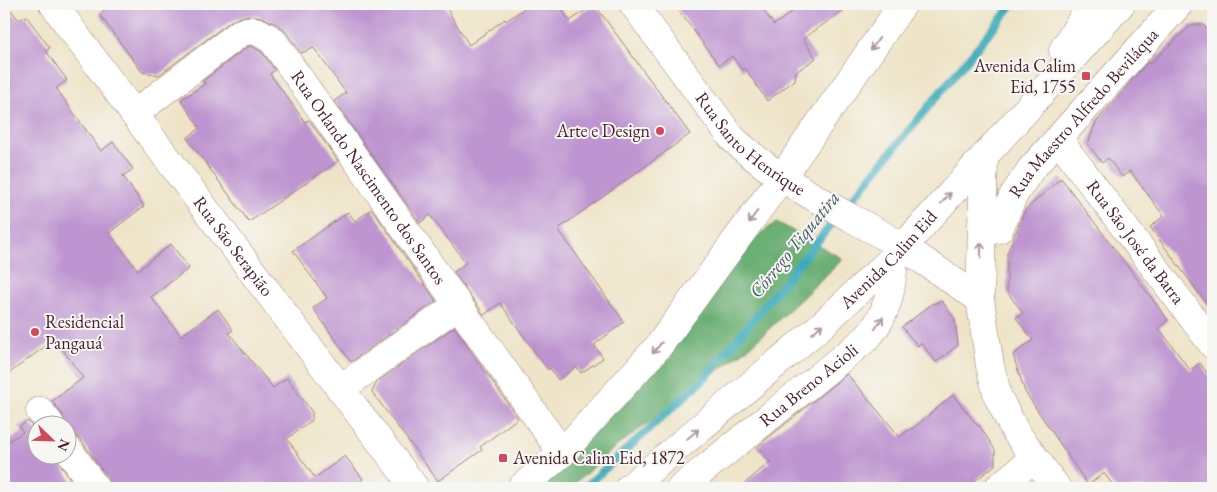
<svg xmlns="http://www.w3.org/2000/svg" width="1217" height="492" viewBox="0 0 1217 492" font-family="'EB Garamond',serif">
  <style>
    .forest { fill: #6baf73; stroke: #5a674f }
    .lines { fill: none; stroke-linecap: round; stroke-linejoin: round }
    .stream { stroke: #3baaba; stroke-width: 8 }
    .building { fill: #be95d0 }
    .minor-casing { stroke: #9c827a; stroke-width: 29 }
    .major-casing { stroke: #9c827a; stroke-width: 29 }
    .minor { stroke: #fff; stroke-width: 28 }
    .major { stroke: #fff; stroke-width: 28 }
    .oneway { stroke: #ae9aa0 }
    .poi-dot { fill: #d1495b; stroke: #f6f6f2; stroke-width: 2 }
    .labels { text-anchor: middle; stroke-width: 4; stroke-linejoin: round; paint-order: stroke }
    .poi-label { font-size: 18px; fill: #4a1f2b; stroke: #f6f6f2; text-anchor: end }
    .street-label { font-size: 18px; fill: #4a1f2b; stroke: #f6f6f2 }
    .water-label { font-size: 19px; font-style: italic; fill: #445764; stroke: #f6f6f2 }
  </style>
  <rect width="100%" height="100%" fill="#f6f6f2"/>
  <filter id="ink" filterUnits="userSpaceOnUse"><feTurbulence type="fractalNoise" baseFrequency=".02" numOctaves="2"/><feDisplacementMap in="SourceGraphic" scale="10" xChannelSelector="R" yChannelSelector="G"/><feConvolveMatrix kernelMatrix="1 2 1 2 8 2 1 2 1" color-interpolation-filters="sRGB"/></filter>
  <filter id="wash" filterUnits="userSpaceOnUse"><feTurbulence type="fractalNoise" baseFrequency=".0096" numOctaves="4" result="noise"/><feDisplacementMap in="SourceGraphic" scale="20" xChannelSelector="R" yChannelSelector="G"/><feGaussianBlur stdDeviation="1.12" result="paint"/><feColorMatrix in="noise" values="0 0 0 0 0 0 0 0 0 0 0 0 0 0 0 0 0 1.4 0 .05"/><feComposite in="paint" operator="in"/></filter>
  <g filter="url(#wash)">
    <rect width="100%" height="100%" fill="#efe4c8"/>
    <path class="forest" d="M777,222l66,37 -92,87 -138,103 -43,39h-41l208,-237z"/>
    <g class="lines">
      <path class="stream" d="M584,488l120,-109 309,-375"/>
    </g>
    <g id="blocks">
      <g class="building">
        <path d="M4,4h2l13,16 7,-4 24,32 -4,3 21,29 -11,8 45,63 12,-9 20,27 -10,7 21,30 -35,27 29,37 33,-26 18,24 -38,29 30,39 37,-27 15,21 -4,3 44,55 14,-10 25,34v8l-25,19 28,39 30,-22 18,23 -12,9h-241l-2,-9 -27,-39 -6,-5 -7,-1v-10h-3l-3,-10 -10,-13 31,-23 -28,-39 -51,38z"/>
        <path d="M112,4h332l25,41 36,-26 1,2 24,-17h28l12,17 24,-17 96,130 -132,95 66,93 -30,23 9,13 -22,15 -5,-6 -18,13 -8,-12 -2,2 -48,-67 -16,12 -30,-43 12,-9 -36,-48 -10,8 -86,-122 12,-8 -32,-45 -13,5 -15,-21 -8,-7 -16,-8 -15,-2 -16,6 -72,54 -17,-3 -43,-58z"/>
        <path d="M674,4h85l15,21 29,-21h49l-49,35 13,19 -20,14 -1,8 -28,21 -22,-33 -3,2 -10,-14 -13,9z"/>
        <path d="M1191,25h13l9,13v274l-63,-85 14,-11 -34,-45 -8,6 -14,-19 -6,5 -14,-19 8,-22 52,-60 2,2z"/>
        <path d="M251,46l11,6 13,18 -5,4 35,48 4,-2 29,41 -89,61 -62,-84 13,-10 -19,-28 25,-17 -4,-1 45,-35z"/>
        <path d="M1061,178l107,142 -9,8 31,42 10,-7 13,18v107h-98l-11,-15 -16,12 -63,-93 -12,-37 20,-15 -17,-22 7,-5 -16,-21v-39l18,-43z"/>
        <path d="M372,209l64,92 -85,61 -38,-54 14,-10 -34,-47 55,-39 7,9z"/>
        <path d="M942,301l13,18 3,26 -22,17 -15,-19 -3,3 -16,-19 30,-23z"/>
        <path d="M454,327l64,91 -38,29 2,3 -44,31 -66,-89 5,-10z"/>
        <path d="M847,374l53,63 11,-9 1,1 41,-34 25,31 1,-1 16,25v15l-29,23h-121l-4,-4 -7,4h-95l31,-26 -13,-15z"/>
        <path d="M28,421l10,12v21h16l22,34h-72v-44l19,-12 -4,-5z"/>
      </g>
    </g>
  </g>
  <g filter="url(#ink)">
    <use href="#blocks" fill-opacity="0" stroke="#9c827a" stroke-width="1"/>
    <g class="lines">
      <defs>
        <g id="minor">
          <path id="s1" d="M53,4l81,110 281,374"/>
          <path id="s2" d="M633,4l99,134c49,47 112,74 169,108 27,17 53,36 79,53"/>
          <path id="s3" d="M134,114l106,-81c14,-6 22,0 33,8l289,412"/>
          <path id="s4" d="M1058,139l155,206"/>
          <path d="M984,157l-4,142 10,67 8,31 17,34 42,57"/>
          <path id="s5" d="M999,229l14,-33 18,-27 148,-165"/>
          <path d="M340,389l118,-84"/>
          <path d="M40,411l10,13"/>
          <path d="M68,449l27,39"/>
          <path id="s6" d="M681,488l186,-150c22,-25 25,-50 27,-81"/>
          <path d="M998,488l36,-30"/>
        </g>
        <g id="major">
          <path d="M1063,50l21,-34 5,-12"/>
          <path d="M521,488l41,-35 96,-106 124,-170 121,-173"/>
          <path id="s7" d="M629,488l193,-163 72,-68 227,-253"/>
        </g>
      </defs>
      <use href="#minor" class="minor-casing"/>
      <use href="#major" class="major-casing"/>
      <use href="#minor" class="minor"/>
      <use href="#major" class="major"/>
    </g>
    <defs><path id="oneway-shaft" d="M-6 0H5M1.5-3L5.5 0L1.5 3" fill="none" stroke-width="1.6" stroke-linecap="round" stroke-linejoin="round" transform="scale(1.25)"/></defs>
    <g class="oneway">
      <use href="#oneway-shaft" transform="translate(875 44) rotate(125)"/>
      <use href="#oneway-shaft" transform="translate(946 198) rotate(-48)"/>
      <use href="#oneway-shaft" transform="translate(753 217) rotate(126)"/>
      <use href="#oneway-shaft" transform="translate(981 250) rotate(-90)"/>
      <use href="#oneway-shaft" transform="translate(879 323) rotate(-57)"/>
      <use href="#oneway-shaft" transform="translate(817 329) rotate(-41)"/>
      <use href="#oneway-shaft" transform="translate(657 348) rotate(130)"/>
      <use href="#oneway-shaft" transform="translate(693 434) rotate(-40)"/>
    </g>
  </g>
  <g class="poi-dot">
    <rect x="1081" y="71" width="10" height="10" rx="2.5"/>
    <circle cx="660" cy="131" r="5"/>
    <circle cx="35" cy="332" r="5"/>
    <rect x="498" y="453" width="10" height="10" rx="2.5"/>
  </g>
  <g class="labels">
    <g class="poi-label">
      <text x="1076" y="72">Avenida Calim<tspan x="1076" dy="21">Eid, 1755</tspan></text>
      <text x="650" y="137">Arte e Design</text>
      <text x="45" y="328" text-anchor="start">Residencial<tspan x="45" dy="21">Pangauá</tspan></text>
      <text x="513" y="464" text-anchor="start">Avenida Calim Eid, 1872</text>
    </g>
    <g class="street-label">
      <text dy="6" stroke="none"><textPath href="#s5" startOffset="145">Rua Maestro Alfredo Beviláqua</textPath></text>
      <text dy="6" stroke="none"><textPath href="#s2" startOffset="184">Rua Santo Henrique</textPath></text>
      <text dy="6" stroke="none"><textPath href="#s3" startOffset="336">Rua Orlando Nascimento dos Santos</textPath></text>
      <text dy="6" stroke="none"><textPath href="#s4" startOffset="129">Rua São José da Barra</textPath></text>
      <text dy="6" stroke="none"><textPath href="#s1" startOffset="302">Rua São Serapião</textPath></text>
      <text dy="6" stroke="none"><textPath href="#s7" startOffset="346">Avenida Calim Eid</textPath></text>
      <text dy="6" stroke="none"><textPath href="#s6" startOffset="164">Rua Breno Acioli</textPath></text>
    </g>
    <g class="water-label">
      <text transform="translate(794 244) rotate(-51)" y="7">Córrego Tiquatira</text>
    </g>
  </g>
  <rect width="1217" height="492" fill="none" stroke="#f6f6f2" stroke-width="20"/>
  <g transform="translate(52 440) rotate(113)"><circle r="24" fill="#f6f6f2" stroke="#b1a0a2"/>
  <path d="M0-4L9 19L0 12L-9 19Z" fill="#d1495b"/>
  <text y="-8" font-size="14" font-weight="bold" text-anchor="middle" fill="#4a1f2b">N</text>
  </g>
</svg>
